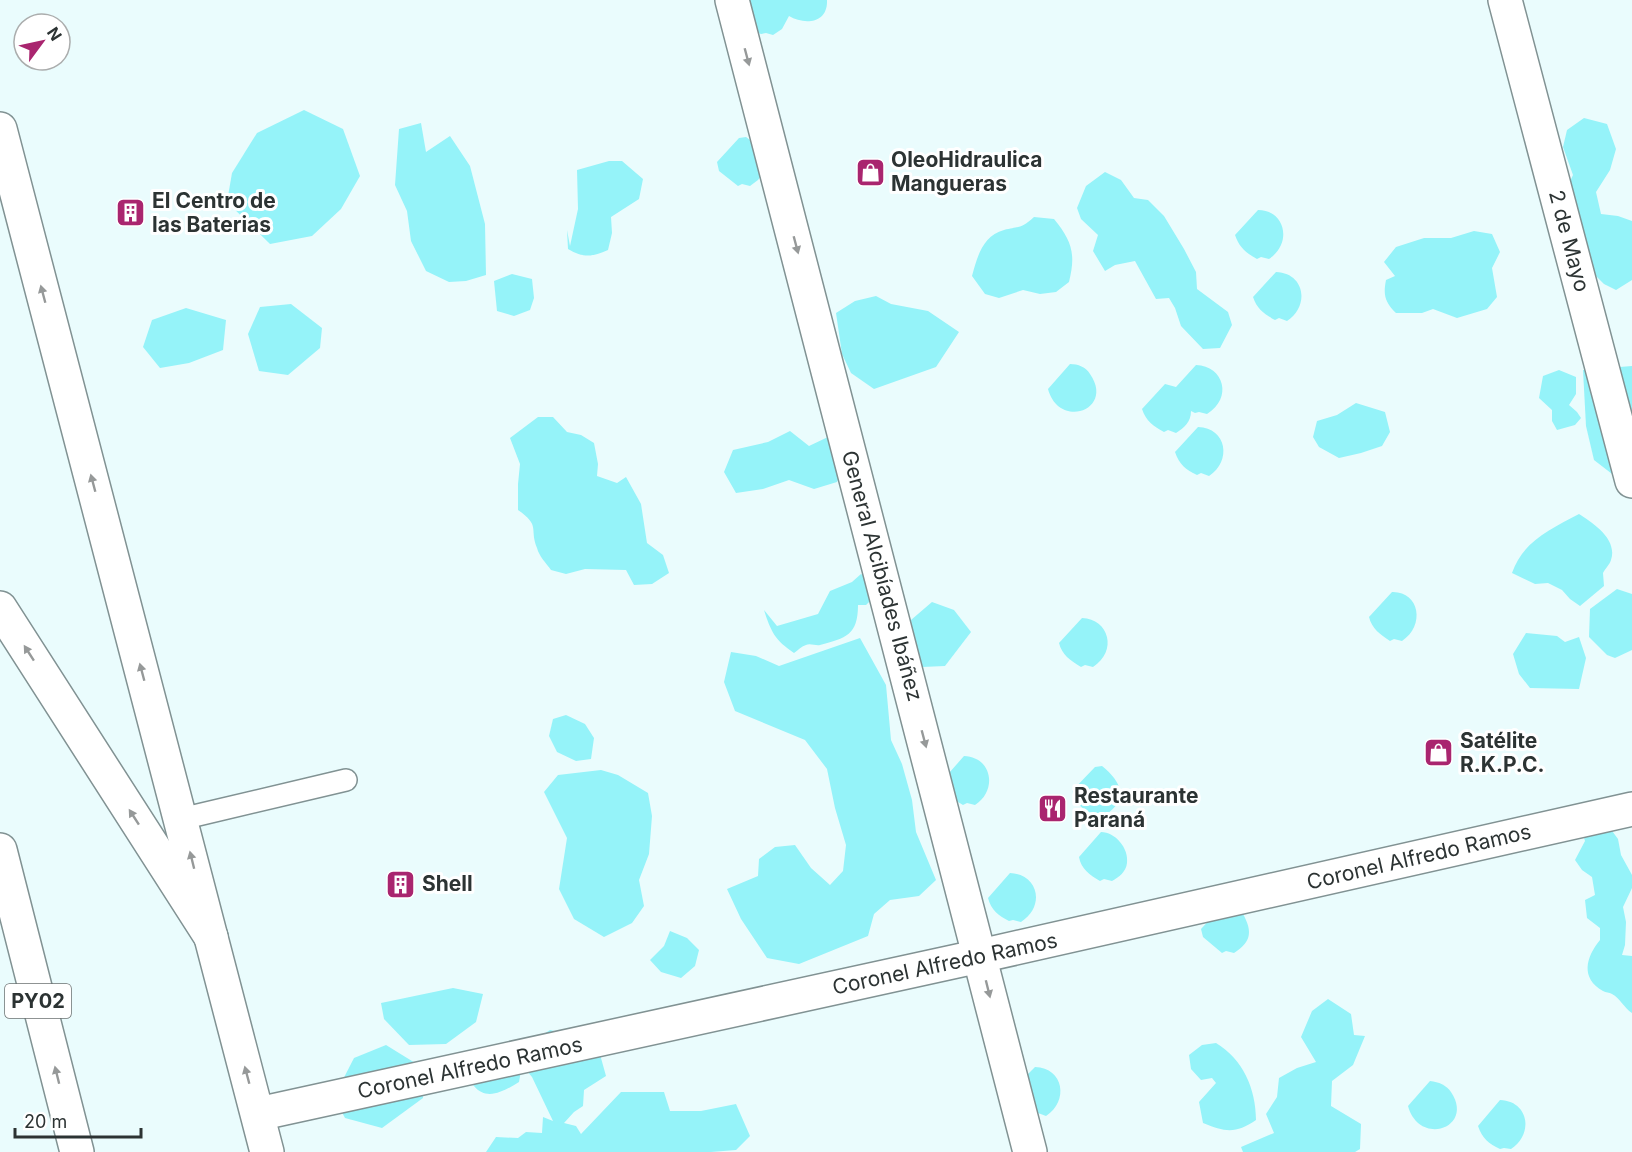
<svg xmlns="http://www.w3.org/2000/svg" width="1632" height="1152" viewBox="0 0 1632 1152" font-family="Inter,sans-serif">
  <style>
    .green { fill: #95f3f9 }
    .lines { fill: none; stroke-linecap: round; stroke-linejoin: round }
    .service-casing { stroke: #819293; stroke-width: 24 }
    .minor-casing { stroke: #819293; stroke-width: 36 }
    .tertiary-casing { stroke: #819293; stroke-width: 36 }
    .trunk-casing { stroke: #819293; stroke-width: 36 }
    .service { stroke: #fff; stroke-width: 21 }
    .minor { stroke: #fff; stroke-width: 33 }
    .tertiary { stroke: #fff; stroke-width: 33 }
    .trunk { stroke: #fff; stroke-width: 33 }
    .oneway { fill: #969999 }
    .labels { text-anchor: middle; stroke-width: 6; stroke-linejoin: round; paint-order: stroke }
    .shield { fill: #fff; stroke: #6b7070; stroke-width: 1.5 }
    .shield-label { font-size: 20px; font-weight: bold; fill: #2c3333 }
    .poi-label { font-size: 21px; font-weight: bold; fill: #2c3333; stroke: #fff; text-anchor: start }
    .street-label { font-size: 21px; fill: #2c3333; stroke: #fff }
  </style>
  <rect width="100%" height="100%" fill="#eafcfd"/>
  <g class="green">
    <path d="M750,0h77c1,24 -23,25 -38,16l-7,13 -9,6 -7,-2 -5,1 -10,-4 -11,-19z"/>
    <path d="M304,110l39,19 17,47 -19,33 -29,27 -42,8 -43,-42 5,-29 25,-40z"/>
    <path d="M1584,118l23,6 9,25 -6,21 -14,22 5,22 17,2 14,5v59l-16,10 -12,-6 -12,-12 -26,-82 7,-15 -10,-28 4,-17z"/>
    <path d="M421,123l5,29 24,-16 20,30 15,58 1,51 -20,6 -17,1 -23,-11 -15,-30 -4,-30 -12,-26 4,-56z"/>
    <path d="M746,137l12,9 7,24 -7,10 -8,6 -8,-2 -4,2 -19,-15 -2,-9 22,-24z"/>
    <path d="M609,161h13l21,18 -4,20 -28,18 1,16 -4,17c-15,7 -25,8 -40,-1l-1,-19 3,16 8,-37 -1,-39z"/>
    <path d="M1105,172l16,8 13,18 14,2 16,16 20,33 12,23 1,17 31,23 4,13 -12,23 -17,1 -22,-23 -6,-18 -6,-10 -13,1 -21,-38 -20,4 -10,6 -12,-20 5,-16 -17,-16 -4,-11 9,-22z"/>
    <path d="M1258,210c27,0 35,33 11,49l-8,-2 -4,2c-11,-6 -18,-12 -22,-24z"/>
    <path d="M1034,217l20,2c18,22 22,35 15,63l-13,10 -16,2 -17,-4 -24,8 -14,-4 -13,-18c5,-18 10,-40 32,-46 16,-4 17,-1 30,-13z"/>
    <path d="M1474,231l18,3 8,18 -8,16 5,29 -10,12 -30,9 -24,-9 -11,4h-26c-11,-11 -13,-18 -10,-33l9,-4 -11,-14 12,-15 28,-9h27z"/>
    <path d="M1276,272c29,1 34,34 11,49l-8,-3 -4,2c-11,-6 -18,-11 -22,-23z"/>
    <path d="M512,274l20,5 2,19 -4,12 -16,6 -17,-5 -3,-30z"/>
    <path d="M876,296l15,8 37,7 31,21 -23,35 -62,22 -23,-16 -9,-19 -6,-41 19,-12z"/>
    <path d="M291,304l31,24 -2,20 -32,27 -29,-4 -11,-37 12,-27z"/>
    <path d="M186,308l40,12 -3,30 -34,13 -29,5 -17,-21 9,-27z"/>
    <path d="M1070,364c8,0 16,3 20,10 25,36 -31,56 -42,15z"/>
    <path d="M1196,365c28,1 37,33 11,49l-8,-2 -4,1 -4,-2c0,11 -7,17 -15,22l-8,-3 -4,2c-11,-6 -18,-11 -22,-23l23,-25 11,3z"/>
    <path d="M1632,366v102l-16,9 -22,-17 -8,-34 -3,-56z"/>
    <path d="M1559,370l17,7v17l-7,11 8,7 4,6 -6,7 -18,5 -5,-9v-11l-13,-12 4,-22z"/>
    <path d="M1356,403l29,9 5,20 -8,14 -21,7 -22,5 -20,-11 -6,-10 4,-16 20,-6z"/>
    <path d="M538,417h15l14,15 14,3 13,8 4,21 -1,12 20,7 9,-6 15,27 6,39 16,12 6,18 -17,11 -18,1 -8,-15 -41,-1 -19,5 -15,-4c-5,-7 -12,-14 -14,-22 -8,-20 4,-22 -19,-38v-26l2,-20 -10,-26z"/>
    <path d="M1198,427c29,1 34,34 11,49l-8,-3 -4,2c-11,-5 -18,-11 -22,-23z"/>
    <path d="M790,431l19,15 19,-9 21,15 -12,30 -23,7 -25,-9 -26,9 -27,4 -12,-21 9,-22 35,-8z"/>
    <path d="M1579,514c14,9 39,25 32,46 -1,4 -6,9 -8,13l1,13 -24,20 -10,-7 -8,-9 -14,-7 -13,1 -23,-11c11,-32 39,-44 67,-59z"/>
    <path d="M861,574l10,6 5,15 -10,10h-8c0,30 -12,33 -38,40 -4,1 -10,-2 -14,0 -4,1 -8,5 -12,8 -19,-13 -23,-21 -30,-43l13,16 41,-12 12,-23 22,-9z"/>
    <path d="M1617,589l15,5v56l-17,8 -8,-3 -18,-18 1,-28z"/>
    <path d="M1392,592c27,-1 34,33 10,49l-8,-2 -4,2c-10,-7 -18,-12 -21,-24z"/>
    <path d="M932,602l22,8 17,22 -26,34 -23,1 -8,-20 -3,-27z"/>
    <path d="M1082,618c27,1 36,33 11,49l-8,-2 -4,2c-11,-7 -19,-12 -22,-24z"/>
    <path d="M1526,633l31,3 8,6 14,-5 7,21 -7,31 -49,-1 -11,-14 -6,-20z"/>
    <path d="M860,638l26,47 5,55 11,24 10,36 4,32 20,48 -17,16 -29,4 -16,14 -6,22 -69,28 -32,-6 -26,-39 -14,-30 31,-13 1,-17 16,-12 20,-2 16,23 19,17 13,-14 3,-26 -11,-37 -8,-39 -22,-29 -70,-29 -11,-29 7,-30 25,4 23,10z"/>
    <path d="M566,715l19,9 9,14 -3,21 -15,2 -19,-9 -8,-16 4,-17z"/>
    <path d="M964,756c28,1 34,34 11,49l-8,-2 -4,2 -10,-6 -11,-18z"/>
    <path d="M1102,766c20,16 27,34 3,49l-7,-2 -4,2c-11,-6 -19,-11 -22,-24l23,-24z"/>
    <path d="M601,770l17,5 30,18 4,23 -3,38 -10,26 5,26 -12,17 -28,14 -30,-18 -15,-30 8,-51 -23,-46 14,-17z"/>
    <path d="M1601,816l17,23 3,16 11,20v13l-9,19 3,15 -1,23 -3,10 10,1v57c-8,-5 -12,-15 -20,-19 -3,-2 -6,-1 -9,-3 -23,-13 -17,-34 -3,-51v-12l-13,-10 -2,-18 10,-5 -3,-18 -10,-7 -7,-10 10,-19 -6,-20z"/>
    <path d="M1101,832c14,0 28,16 26,31 -1,9 -8,14 -15,18l-8,-2 -4,2c-10,-6 -19,-12 -21,-24z"/>
    <path d="M1010,873c28,1 36,33 11,49l-8,-2 -4,1c-10,-5 -18,-11 -21,-23z"/>
    <path d="M1242,912c10,18 11,29 -8,41l-8,-2 -4,2 -19,-16 -2,-8 13,-14z"/>
    <path d="M670,931l17,7 12,12 -4,16 -14,12 -20,-6 -11,-12 14,-14z"/>
    <path d="M453,988l30,6 -7,28 -30,22 -37,1 -25,-26 -3,-16z"/>
    <path d="M1328,999l23,15 3,21 11,1 -12,29 -21,16 -1,25 30,18 -1,25 -5,3h-112l-2,-5 33,-14 -8,-19 11,-17 2,-19 18,-10 19,-6 -15,-25 11,-26z"/>
    <path d="M550,1030l46,10 10,36 -22,14 -1,16 -9,6 -10,11 12,3 5,8 40,-42h43l6,19h31l35,-7 14,32 -14,14 -25,2h-225l10,-15 22,1 8,-6 16,1 1,-16 10,4 -21,-44 -10,-12 -3,17c-13,8 -32,20 -45,4 -4,-4 -7,-12 -10,-18l63,-23z"/>
    <path d="M1216,1043c27,16 40,46 40,77 -20,14 -31,12 -53,3l-4,-21 17,-19 -4,-5 -11,2 -10,-11 -2,-14 13,-10z"/>
    <path d="M386,1045l34,21 3,32 -41,30 -37,-10 -11,-21 20,-39z"/>
    <path d="M1035,1067c29,1 34,34 11,49l-8,-3 -4,2 -9,-38z"/>
    <path d="M1430,1081c9,1 16,4 21,11 24,36 -32,55 -43,14z"/>
    <path d="M1500,1100c29,1 34,34 11,49l-7,-1 -4,1c-11,-5 -18,-11 -22,-23z"/>
  </g>
  <g class="lines">
    <defs>
      <path id="service" d="M181,819l165,-39"/>
      <g id="minor">
        <path d="M732,0l298,1152"/>
        <path d="M1505,0l127,481"/>
        <path d="M258,1114l722,-158 652,-147"/>
      </g>
      <path id="tertiary" d="M0,129l267,1023"/>
      <g id="trunk">
        <path d="M0,608l211,329"/>
        <path d="M0,850l77,302"/>
      </g>
    </defs>
    <use href="#service" class="service-casing"/>
    <use href="#minor" class="minor-casing"/>
    <use href="#tertiary" class="tertiary-casing"/>
    <use href="#trunk" class="trunk-casing"/>
    <use href="#service" class="service"/>
    <use href="#minor" class="minor"/>
    <use href="#tertiary" class="tertiary"/>
    <use href="#trunk" class="trunk"/>
  </g>
  <defs><path id="oneway-solid" d="M-6-.8H1V-3.2L6.5 0L1 3.2V.8H-6Z" transform="scale(1.5)"/></defs>
  <g class="oneway">
    <use href="#oneway-solid" transform="translate(747 57) rotate(75)"/>
    <use href="#oneway-solid" transform="translate(796 245) rotate(75)"/>
    <use href="#oneway-solid" transform="translate(43 294) rotate(-105)"/>
    <use href="#oneway-solid" transform="translate(93 483) rotate(-105)"/>
    <use href="#oneway-solid" transform="translate(29 653) rotate(-123)"/>
    <use href="#oneway-solid" transform="translate(142 672) rotate(-105)"/>
    <use href="#oneway-solid" transform="translate(924 739) rotate(75)"/>
    <use href="#oneway-solid" transform="translate(134 817) rotate(-123)"/>
    <use href="#oneway-solid" transform="translate(192 860) rotate(-104)"/>
    <use href="#oneway-solid" transform="translate(988 989) rotate(76)"/>
    <use href="#oneway-solid" transform="translate(57 1075) rotate(-104)"/>
    <use href="#oneway-solid" transform="translate(247 1075) rotate(-105)"/>
  </g>
  <defs>
    <symbol id="shop-square" viewBox="-11 -11 22 22"><rect x="-9" y="-9" width="18" height="18" rx="4" fill="#a9256f" stroke="#fff"/><path d="M-5-2.5h2.3a2.7 3.5 0 0 1 5.4 0H5L5.5 6h-11ZM-1.5-2.5h3a1.5 2.3 0 0 0-3 0Z" fill="#fff"/></symbol>
    <symbol id="building-square" viewBox="-11 -11 22 22"><rect x="-9" y="-9" width="18" height="18" rx="4" fill="#a9256f" stroke="#fff"/><path d="M-4-6H4V6H1V3H-1V6H-4ZM-2.5-4.3h1.7v1.8h-1.7ZM.8-4.3h1.7v1.8H.8ZM-2.5-1h1.7V.8h-1.7ZM.8-1h1.7V.8H.8Z" fill="#fff"/></symbol>
    <symbol id="restaurant-square" viewBox="-11 -11 22 22"><rect x="-9" y="-9" width="18" height="18" rx="4" fill="#a9256f" stroke="#fff"/><path d="M-5-6h1v4h1v-4h1v4h1v-4h1v5L-1.5 .5V6h-2V.5L-5-1ZM5-6V6H3V1.5H1.5Q1.5-4 5-6Z" fill="#fff"/></symbol>
  </defs>
  <g fill-rule="evenodd">
    <use href="#shop-square" x="854" y="156" width="33" height="33"/>
    <use href="#building-square" x="114" y="196" width="33" height="33"/>
    <use href="#shop-square" x="1422" y="736" width="33" height="33"/>
    <use href="#restaurant-square" x="1036" y="792" width="33" height="33"/>
    <use href="#building-square" x="384" y="868" width="33" height="33"/>
  </g>
  <g class="labels">
    <rect class="shield" x="5" y="984" width="66" height="34" rx="4.5"/>
    <g class="shield-label">
      <text x="38" y="1008">PY02</text>
    </g>
    <g class="poi-label">
      <text x="891" y="167">OleoHidraulica<tspan x="891" dy="24">Mangueras</tspan></text>
      <text x="152" y="208">El Centro de<tspan x="152" dy="24">las Baterias</tspan></text>
      <text x="1460" y="748">Satélite<tspan x="1460" dy="24">R.K.P.C.</tspan></text>
      <text x="1074" y="803">Restaurante<tspan x="1074" dy="24">Paraná</tspan></text>
      <text x="422" y="891">Shell</text>
    </g>
    <g class="street-label">
      <text transform="translate(1569 241) rotate(75)" y="7">2 de Mayo</text>
      <text transform="translate(882 576) rotate(75)" y="7">General Alcibíades Ibáñez</text>
      <text transform="translate(1419 857) rotate(-13)" y="7">Coronel Alfredo Ramos</text>
      <text transform="translate(945 964) rotate(-12)" y="7">Coronel Alfredo Ramos</text>
      <text transform="translate(470 1068) rotate(-12)" y="7">Coronel Alfredo Ramos</text>
    </g>
  </g>
  <g transform="translate(42 42) rotate(57)"><circle r="28" fill="#ffffff" stroke="#abadad" stroke-width="1.5"/>
  <path d="M0-4.5L10 22L0 15L-10 22Z" fill="#a9256f"/>
  <text y="-9" font-size="16" font-weight="bold" text-anchor="middle" fill="#2c3333">N</text>
  </g>
  <path d="M15 1128v9h126v-9" fill="none" stroke="#2c3333" stroke-width="3"/>
  <text x="24" y="1128" font-size="18" fill="#2c3333" stroke="#ffffff" stroke-width="4.5" paint-order="stroke">20 m</text>
</svg>
